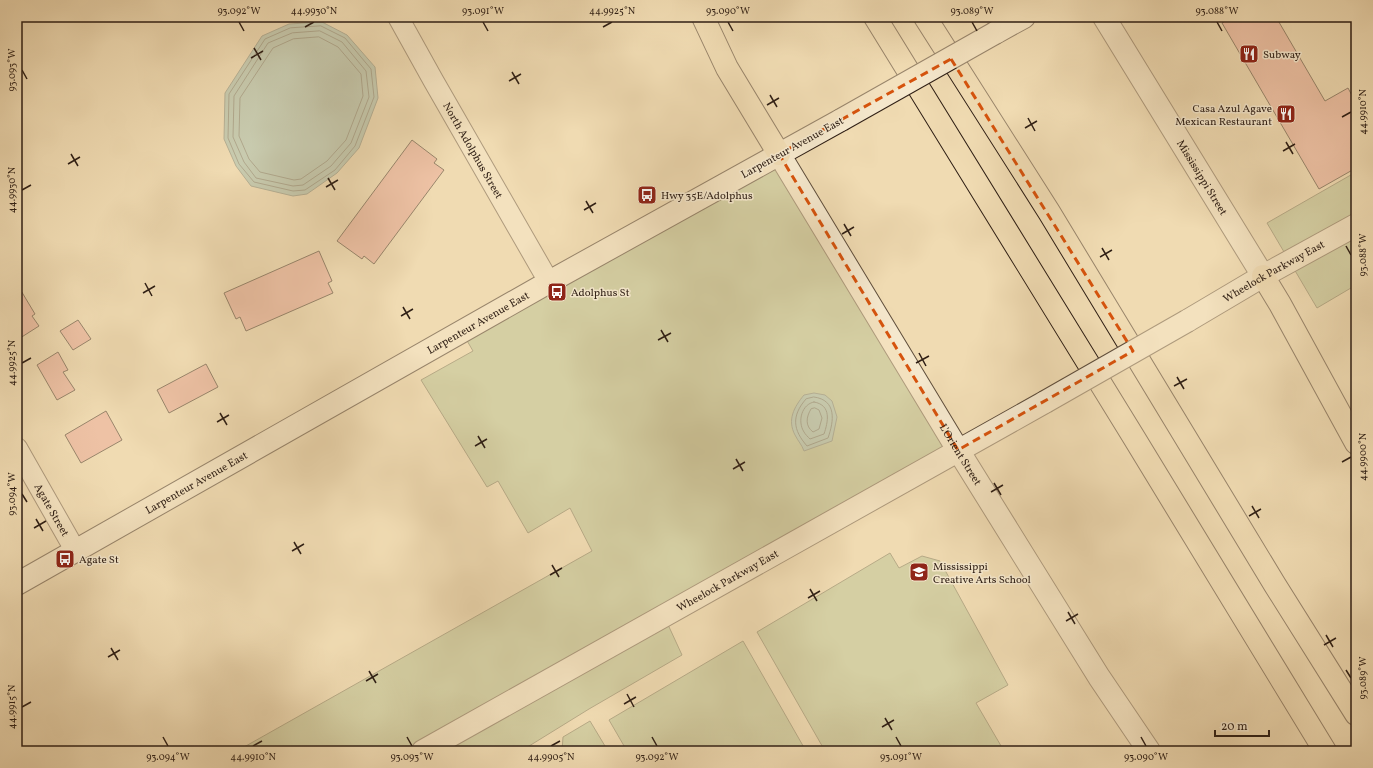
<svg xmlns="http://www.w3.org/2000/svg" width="1373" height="768" viewBox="0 0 1373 768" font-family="Vollkorn,serif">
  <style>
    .green { fill: #b4c190; stroke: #727052 }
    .water { fill: #9abbae; stroke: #6f7d71 }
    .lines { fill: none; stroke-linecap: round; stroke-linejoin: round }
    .shore { stroke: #646d62; stroke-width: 1 }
    .building { fill: #eaa595; stroke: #2f1f15 }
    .minor-casing { stroke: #5f4e3c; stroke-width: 22 }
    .tertiary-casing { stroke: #5f4e3c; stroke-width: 24 }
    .secondary-casing { stroke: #2f1f15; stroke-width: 24 }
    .motorway-casing { stroke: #2f1f15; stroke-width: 24 }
    .minor { stroke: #f5e8cd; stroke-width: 20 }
    .tertiary { stroke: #f5e8cd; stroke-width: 22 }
    .secondary { stroke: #f5e8cd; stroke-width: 22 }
    .motorway { stroke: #f0dbb2; stroke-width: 22 }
    .tertiary-bridge-casing { stroke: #5f4e3c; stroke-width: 24; stroke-linecap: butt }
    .secondary-bridge-casing { stroke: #2f1f15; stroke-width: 24; stroke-linecap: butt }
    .tertiary-bridge { stroke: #f5e8cd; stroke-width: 22 }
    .secondary-bridge { stroke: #f5e8cd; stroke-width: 22 }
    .marked { fill: none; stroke: #d6530d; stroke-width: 3; stroke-dasharray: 8 5; stroke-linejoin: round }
    .ticks { fill: none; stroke: #2f1f15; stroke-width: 1.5 }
    .labels { text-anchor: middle; stroke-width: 3; stroke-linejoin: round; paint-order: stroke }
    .poi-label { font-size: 11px; fill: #2f1f15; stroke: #f5e8cd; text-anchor: start }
    .street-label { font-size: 11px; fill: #2f1f15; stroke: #f5e8cd }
    .neatline { fill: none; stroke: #2f1f15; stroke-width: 1.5 }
    .ticks-label { font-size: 10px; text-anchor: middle; fill: #2f1f15 }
  </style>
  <rect width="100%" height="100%" fill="#f0dbb2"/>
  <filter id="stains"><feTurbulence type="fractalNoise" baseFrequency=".005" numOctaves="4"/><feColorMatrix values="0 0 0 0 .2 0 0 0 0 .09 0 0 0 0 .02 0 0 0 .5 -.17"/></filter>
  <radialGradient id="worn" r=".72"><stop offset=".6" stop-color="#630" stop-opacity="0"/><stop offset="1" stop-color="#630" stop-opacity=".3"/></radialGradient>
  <g class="green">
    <path d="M779,154l179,296 -294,166 18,39 -93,54 -68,42h-284l355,-200 -22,-43 -42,25 -30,-52 -11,6 -66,-107 52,-29 -11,-19z"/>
    <path d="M1356,172v113l-39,23 -50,-85z"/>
    <path d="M890,553l9,15 23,-12 18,5 68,124 -32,18 28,48h-179l-68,-119z"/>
    <path d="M743,641l63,110h-179l-18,-31z"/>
    <path d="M590,721l18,30h-46l1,-14z"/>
  </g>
  <g class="water">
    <path d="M322,22l25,13 28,32 3,31 -19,50 -22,25 -30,21 -14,2 -42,-10 -15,-20 -12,-27 1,-46 37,-57 27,-12z"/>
    <path d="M814,393l11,2 7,6 5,16 -5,24 -28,10c-2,-6 -6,-10 -9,-16 -8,-15 -1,-28 9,-40z"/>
  </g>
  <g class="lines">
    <g class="shore">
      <path d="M321,26l24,12 26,31 3,28 -19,49 -20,24 -30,20 -12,1 -39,-9 -15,-18 -11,-26 1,-44 36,-55 25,-11z"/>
      <path d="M320,31l22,11 24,29 3,26 -18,46 -20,23 -28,19 -10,1 -37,-8 -12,-16 -11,-25 1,-41 34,-53 24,-10z"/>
      <path d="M319,37l19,10 23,27 2,22 -17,44 -19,21 -26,18 -7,1 -34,-8 -11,-13 -10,-23 1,-38 33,-50 20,-9z"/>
      <path d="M814,397c23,3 20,24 14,41l-21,8c-14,-16 -16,-30 -1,-47z"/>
      <path d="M814,402c18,3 14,20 10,32l-14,5c-2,-2 -5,-5 -6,-7 -7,-11 -2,-28 10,-30z"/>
      <path d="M815,408l4,2 3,8 -3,11 -6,3c-8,-6 -7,-15 -2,-23z"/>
    </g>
  </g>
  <g class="building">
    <path d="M1232,17h44l49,84 23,-13 8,15v65l-37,21 -97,-166z"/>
    <path d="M412,140l25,19 -3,4 10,7 -70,94 -10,-8 -2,3 -25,-18z"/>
    <path d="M319,251l13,30 -4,2 5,10 -87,38 -6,-14 -4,2 -12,-26z"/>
    <path d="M17,284l18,30 -3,2 7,10 -22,14z"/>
    <path d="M78,320l13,19 -18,11 -13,-19z"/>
    <path d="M58,352l10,18 -5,2 12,18 -18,10 -20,-35z"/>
    <path d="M206,364l12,23 -49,26 -12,-23z"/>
    <path d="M106,411l16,29 -41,23 -16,-28z"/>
  </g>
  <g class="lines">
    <defs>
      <g id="minor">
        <path id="s1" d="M398,17l35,63 116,202"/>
        <path id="s2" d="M17,448l58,102"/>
      </g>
      <g id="tertiary">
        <path id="s3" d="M1104,17l159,259"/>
        <path id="s4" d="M779,154l179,296 141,227 50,74"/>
        <path id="s5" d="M1187,321l76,-45 93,-51"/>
        <path id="s6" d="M423,751l622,-349"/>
      </g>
      <g id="secondary">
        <path d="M995,33l29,-16"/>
        <path id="s7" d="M17,584l532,-302 292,-162"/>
      </g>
      <g id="motorway">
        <path d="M703,17l24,51 52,86"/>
        <path d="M875,17l258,419 192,315"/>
        <path d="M925,17l124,195 226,373 81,129"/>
        <path d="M1263,276l17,28 76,139"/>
      </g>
    </defs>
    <use href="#minor" class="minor-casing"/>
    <use href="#tertiary" class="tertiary-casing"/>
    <use href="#secondary" class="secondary-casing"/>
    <use href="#motorway" class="motorway-casing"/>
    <use href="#minor" class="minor"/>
    <use href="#tertiary" class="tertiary"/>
    <use href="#secondary" class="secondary"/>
    <use href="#motorway" class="motorway"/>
    <defs>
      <path id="tertiary-bridge" d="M1045,402l142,-81"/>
      <path id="secondary-bridge" d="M841,120l154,-87"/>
    </defs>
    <use href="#tertiary-bridge" class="tertiary-bridge-casing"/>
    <use href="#secondary-bridge" class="secondary-bridge-casing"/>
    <use href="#tertiary-bridge" class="tertiary-bridge"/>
    <use href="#secondary-bridge" class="secondary-bridge"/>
  </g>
  <path d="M0 0H1373V768H0ZM951,59l182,292 -175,99 -179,-296z" fill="#f0dbb2" fill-opacity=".55" fill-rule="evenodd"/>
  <path class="marked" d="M951,59l182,292 -175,99 -179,-296z"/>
  <path class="ticks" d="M239,22l5,9M483,22l5,9M728,22l5,9M972,22l5,9M1217,22l5,9M305,27l9,-5M603,27l9,-5M254,48l7,12M251,58l12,-7M22,70l5,9M512,72l7,12M509,81l12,-7M770,95l7,12M767,105l12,-7M1342,117l9,-5M1028,118l7,13M1025,128l12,-7M1286,142l7,12M1283,151l12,-7M71,154l7,12M68,164l12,-7M328,178l7,12M326,187l12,-7M22,190l9,-5M586,201l7,12M584,210l12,-7M844,224l7,12M842,234l12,-7M1346,246l5,9M1102,248l7,12M1100,257l12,-7M145,283l7,13M143,293l12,-7M403,307l7,12M401,316l12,-7M661,330l7,12M658,340l13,-7M919,353l7,13M22,363l9,-5M916,363l13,-7M1177,377l7,12M1174,386l13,-7M220,413l7,12M217,422l12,-7M478,436l7,12M475,446l12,-7M736,459l7,12M1342,462l9,-5M733,469l12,-7M994,483l7,12M991,492l12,-7M22,494l5,8M1252,506l7,12M1249,516l12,-7M36,519l7,12M34,528l12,-7M294,542l7,12M292,551l12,-7M552,565l7,12M550,575l12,-7M810,589l7,12M808,598l12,-7M1068,612l7,12M1066,621l12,-7M1326,635l7,12M1324,645l12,-7M111,648l7,12M108,657l12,-7M1346,670l5,8M369,671l7,12M366,681l12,-7M627,694l7,13M624,704l12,-7M22,707l9,-5M885,718l7,12M882,727l12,-7M163,737l5,9M407,737l5,9M652,737l5,9M896,737l5,9M1141,737l5,9M253,746l9,-5M551,746l9,-5"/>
  <defs>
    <symbol id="restaurant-square" viewBox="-11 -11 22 22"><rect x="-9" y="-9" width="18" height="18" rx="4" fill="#8f2418" stroke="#f5e8cd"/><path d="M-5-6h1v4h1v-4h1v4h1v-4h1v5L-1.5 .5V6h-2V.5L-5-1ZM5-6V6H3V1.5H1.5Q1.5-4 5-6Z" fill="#fff"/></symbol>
    <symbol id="bus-square" viewBox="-11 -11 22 22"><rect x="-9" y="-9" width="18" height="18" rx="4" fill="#8f2418" stroke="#f5e8cd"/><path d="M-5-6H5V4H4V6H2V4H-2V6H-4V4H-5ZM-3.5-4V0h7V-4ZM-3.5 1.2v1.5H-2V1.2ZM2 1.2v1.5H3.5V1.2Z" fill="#fff"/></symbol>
    <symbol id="school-square" viewBox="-11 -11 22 22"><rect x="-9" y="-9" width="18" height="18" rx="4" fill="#8f2418" stroke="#f5e8cd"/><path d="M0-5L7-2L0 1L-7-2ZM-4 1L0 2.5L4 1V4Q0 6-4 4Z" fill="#fff"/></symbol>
  </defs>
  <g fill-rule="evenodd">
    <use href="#restaurant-square" x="1238" y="43" width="22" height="22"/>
    <use href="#restaurant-square" x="1275" y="103" width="22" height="22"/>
    <use href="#bus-square" x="636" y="184" width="22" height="22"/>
    <use href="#bus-square" x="546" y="281" width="22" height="22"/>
    <use href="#bus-square" x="54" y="548" width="22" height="22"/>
    <use href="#school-square" x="908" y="561" width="22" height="22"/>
  </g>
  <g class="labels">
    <g class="poi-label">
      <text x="1263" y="58">Subway</text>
      <text x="1272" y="112" text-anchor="end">Casa Azul Agave<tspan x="1272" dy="13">Mexican Restaurant</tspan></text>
      <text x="661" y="199">Hwy 35E/Adolphus</text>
      <text x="571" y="296">Adolphus St</text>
      <text x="79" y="563">Agate St</text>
      <text x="933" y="570">Mississippi<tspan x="933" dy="13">Creative Arts School</tspan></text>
    </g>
    <g class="street-label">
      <text transform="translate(792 147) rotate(-29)" y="4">Larpenteur Avenue East</text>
      <text dy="4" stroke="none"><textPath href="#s1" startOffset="153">North Adolphus Street</textPath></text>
      <text dy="4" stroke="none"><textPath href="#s3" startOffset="188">Mississippi Street</textPath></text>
      <text dy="4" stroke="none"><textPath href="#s5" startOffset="100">Wheelock Parkway East</textPath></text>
      <text dy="4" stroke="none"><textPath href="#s7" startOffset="530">Larpenteur Avenue East</textPath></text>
      <text dy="4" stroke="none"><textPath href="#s4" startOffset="351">L'Orient Street</textPath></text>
      <text dy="4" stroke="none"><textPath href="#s7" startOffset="206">Larpenteur Avenue East</textPath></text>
      <text dy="4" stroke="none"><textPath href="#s2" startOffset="71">Agate Street</textPath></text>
      <text dy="4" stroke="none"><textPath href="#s6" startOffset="349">Wheelock Parkway East</textPath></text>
    </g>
  </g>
  <rect width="1373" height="768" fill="none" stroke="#f0dbb2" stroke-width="44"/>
  <path d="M1215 730v6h54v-6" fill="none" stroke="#2f1f15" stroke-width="2"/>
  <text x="1221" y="730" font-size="12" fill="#2f1f15" stroke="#f5e8cd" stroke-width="3" paint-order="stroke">20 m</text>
  <rect x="22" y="22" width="1329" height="724" class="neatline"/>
  <g class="ticks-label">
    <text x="239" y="14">93.092°W</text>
    <text x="314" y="14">44.9930°N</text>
    <text x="483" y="14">93.091°W</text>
    <text x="612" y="14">44.9925°N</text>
    <text x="728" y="14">93.090°W</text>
    <text x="972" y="14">93.089°W</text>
    <text x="1217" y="14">93.088°W</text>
    <text transform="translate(11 70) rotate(-90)" y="4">93.093°W</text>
    <text transform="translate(1362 112) rotate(-90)" y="4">44.9910°N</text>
    <text transform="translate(11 190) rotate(-90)" y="4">44.9930°N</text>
    <text transform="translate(1362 255) rotate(-90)" y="4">93.088°W</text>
    <text transform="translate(11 363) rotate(-90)" y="4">44.9925°N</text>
    <text transform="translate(1362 457) rotate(-90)" y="4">44.9900°N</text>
    <text transform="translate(11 494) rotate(-90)" y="4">93.094°W</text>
    <text transform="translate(1362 678) rotate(-90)" y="4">93.089°W</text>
    <text transform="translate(11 707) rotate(-90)" y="4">44.9915°N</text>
    <text x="168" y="760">93.094°W</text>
    <text x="253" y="760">44.9910°N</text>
    <text x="412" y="760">93.093°W</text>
    <text x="551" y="760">44.9905°N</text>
    <text x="657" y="760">93.092°W</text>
    <text x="901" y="760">93.091°W</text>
    <text x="1146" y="760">93.090°W</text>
  </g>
  <rect width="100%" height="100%" filter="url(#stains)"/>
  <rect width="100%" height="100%" fill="url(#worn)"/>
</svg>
